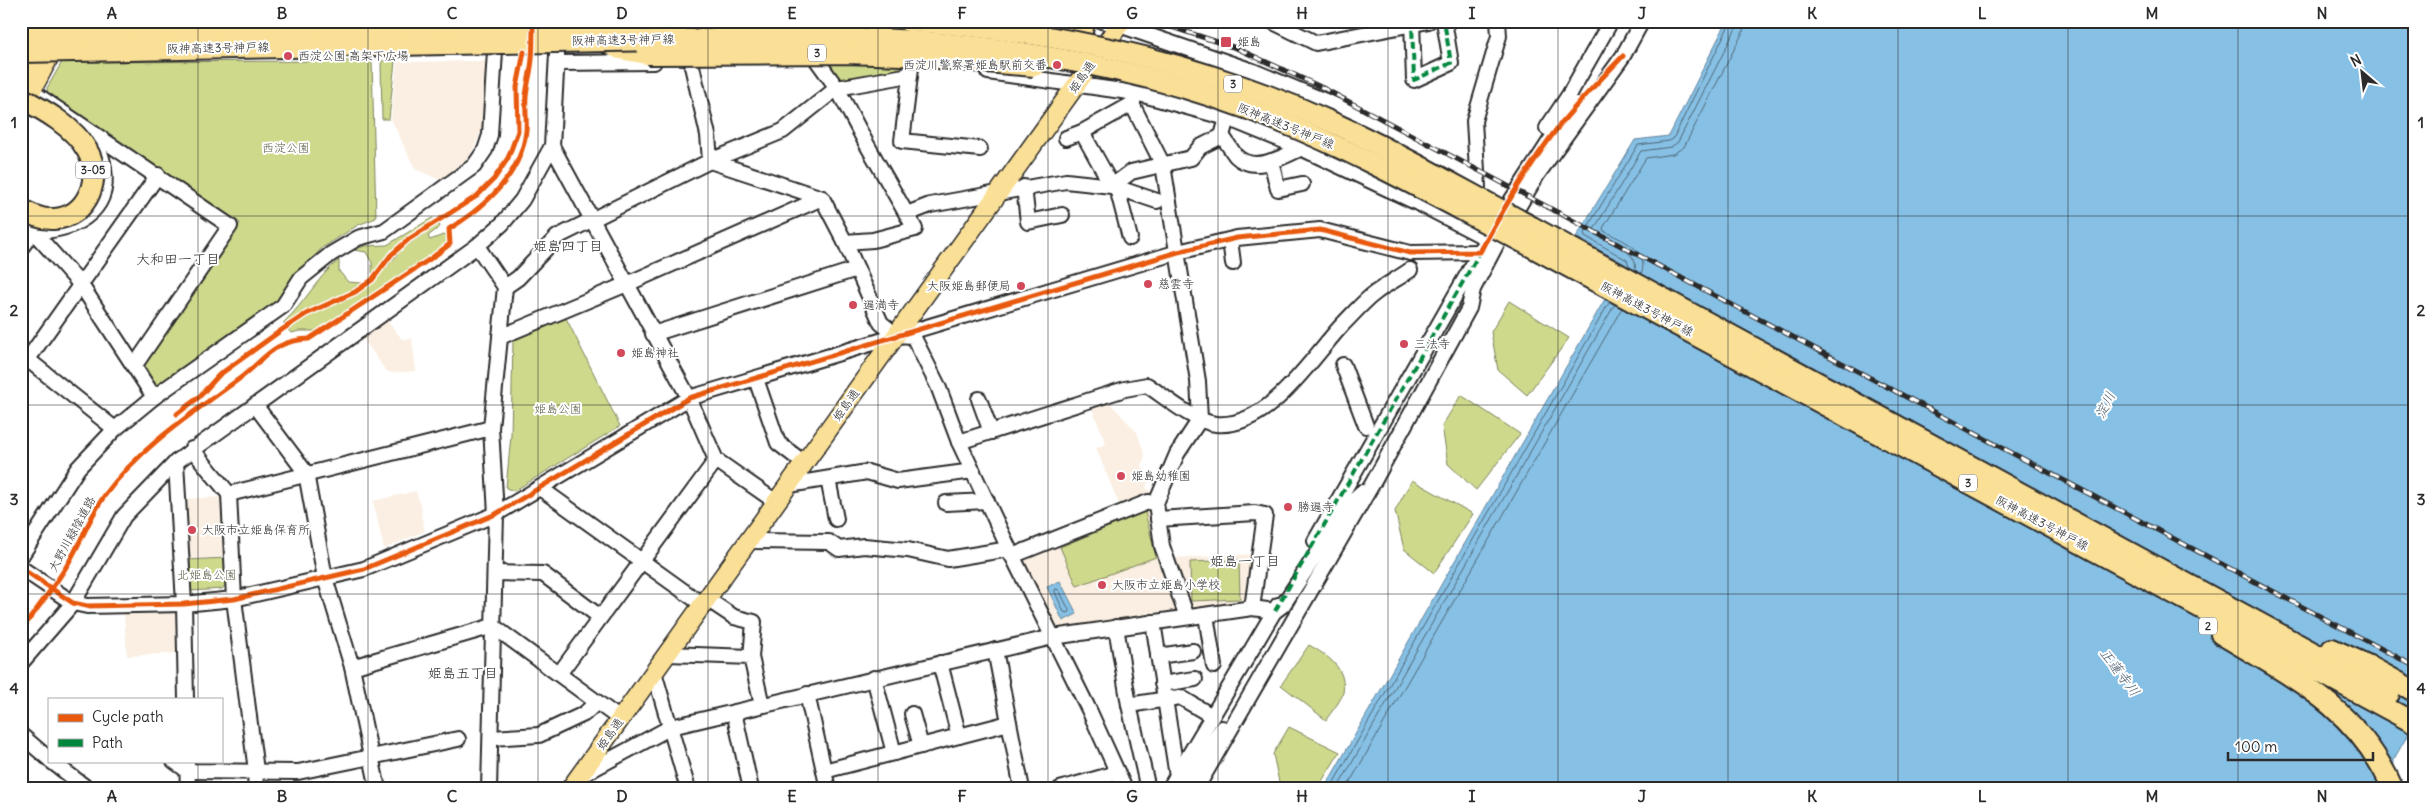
<svg xmlns="http://www.w3.org/2000/svg" width="2435" height="810" viewBox="0 0 2435 810" font-family="Delius,'Klee One',sans-serif">
  <style>
    .built { fill: #faefe2 }
    .green { fill: #cfd98c; stroke: #7d825c }
    .water { fill: #86c0e5; stroke: #62849b }
    .lines { fill: none; stroke-linecap: round; stroke-linejoin: round }
    .shore { stroke: #4f6775; stroke-width: 1 }
    .minor-casing { stroke: #2b2b2b; stroke-width: 18 }
    .major-casing { stroke: #2b2b2b; stroke-width: 21 }
    .highway-casing { stroke: #2b2b2b; stroke-width: 24 }
    .minor { stroke: #fff; stroke-width: 14 }
    .major { stroke: #fadf96; stroke-width: 18 }
    .highway { stroke: #fadf96; stroke-width: 20 }
    .rail-casing { stroke: #2b2b2b; stroke-width: 5 }
    .rail { stroke: #fff; stroke-width: 3; stroke-dasharray: 9; stroke-linecap: butt }
    .highway-bridge-casing { stroke: #2b2b2b; stroke-width: 24; stroke-linecap: butt }
    .highway-bridge { stroke: #fadf96; stroke-width: 20 }
    .quiet { stroke: #00873e; stroke-width: 4; stroke-dasharray: 8 4; stroke-linecap: butt }
    .cycleway-casing { stroke: #fff; stroke-width: 8 }
    .cycleway { stroke: #e8590c; stroke-width: 5 }
    .grid { fill: none; stroke: #2b2b2b; stroke-width: 1; stroke-opacity: 0.55 }
    .poi-dot { fill: #d1495b; stroke: #fff; stroke-width: 2 }
    .labels { text-anchor: middle; stroke-width: 4; stroke-linejoin: round; paint-order: stroke }
    .shield { fill: #fff; stroke: #6b6b6b; stroke-width: 1 }
    .shield-label { font-size: 11px; font-weight: bold; fill: #2b2b2b }
    .street-label { font-size: 12px; fill: #2b2b2b; stroke: #fff }
    .poi-label { font-size: 12px; fill: #2b2b2b; stroke: #fff; text-anchor: start }
    .park-label { font-size: 12px; fill: #5c5f48; stroke: #fff }
    .neighbourhood-label { font-size: 14px; fill: #2b2b2b; stroke: #fff }
    .water-label { font-size: 14px; font-style: italic; fill: #4b5f6c; stroke: #fff }
    .neatline { fill: none; stroke: #2b2b2b; stroke-width: 2 }
    .grid-label { font-size: 16px; text-anchor: middle; font-weight: bold; fill: #2b2b2b }
  </style>
  <rect width="100%" height="100%" fill="#fff"/>
  <filter id="ink" filterUnits="userSpaceOnUse"><feTurbulence type="fractalNoise" baseFrequency=".02" numOctaves="2"/><feDisplacementMap in="SourceGraphic" scale="10" xChannelSelector="R" yChannelSelector="G"/><feConvolveMatrix kernelMatrix="1 2 1 2 8 2 1 2 1" color-interpolation-filters="sRGB"/></filter>
  <g filter="url(#ink)">
    <g class="built">
      <path d="M484,61l4,4 -5,63 -13,28 -9,11 -19,14 -27,-12 -24,-50 6,-57z"/>
      <path d="M385,318l17,21h10l4,32 -24,2 -6,-2 -24,-34v-4z"/>
      <path d="M1107,400l30,32 8,24 -4,11 9,9 -4,12 8,6 -34,13 -24,-59 10,-4 -15,-38z"/>
      <path d="M416,491l6,19 -1,4 4,17 -41,18 -11,-48z"/>
      <path d="M222,497l3,60 -40,2 -3,-60z"/>
      <path d="M1150,507l29,107 -123,16 -36,-70z"/>
      <path d="M1254,554l-9,51 -46,4 -9,-4 -18,-47z"/>
      <path d="M177,611l3,42 -53,3 -3,-42z"/>
    </g>
    <g class="green">
      <path d="M372,61l4,157 -18,7 -36,23 -22,24 -22,30 -118,85 -6,-2 -10,-22 96,-140 -192,-129 -1,-6 15,-26z"/>
      <path d="M381,61h14l-6,58h-7z"/>
      <path d="M825,61l76,3 3,5 -5,5 -61,11z"/>
      <path d="M432,218l2,1 -2,2 -29,20 -16,15 -15,20v-13l-6,-11 -12,-2 11,-4 22,-1z"/>
      <path d="M439,224l1,3 -12,9 2,4 16,-6 1,9 -8,7 -122,81h-18l-7,2 -3,-2v-2l18,-13 41,-17 24,-16 33,-37z"/>
      <path d="M339,260v11l9,11 14,1 -17,11 -61,30v-2c21,-19 33,-45 55,-62z"/>
      <path d="M1509,301l60,37 -42,57 -29,-25 -7,-38z"/>
      <path d="M565,316l55,110 -106,65 -8,-3 5,-53 2,-94z"/>
      <path d="M1461,395l59,39 -44,56 -28,-26 -6,-38z"/>
      <path d="M1412,480l61,34 -39,59 -30,-24 -9,-38z"/>
      <path d="M1145,512l11,45 -79,29 -17,-39z"/>
      <path d="M226,558l1,25 -5,6 -31,2 -3,-3 -2,-28z"/>
      <path d="M1239,560l1,39 -49,2 -1,-39z"/>
      <path d="M1309,645c19,11 38,23 34,48 -2,8 -12,19 -17,27l-45,-35z"/>
      <path d="M1289,727l51,25 -23,37h-31l-7,-7 -6,-28z"/>
    </g>
    <g class="water">
      <path d="M1727,21h687v703l-20,35 -1,30h-1069l301,-525 -49,-27 59,-97 34,-4z"/>
      <path d="M1060,581l17,33 -14,7 -16,-34z"/>
    </g>
    <g class="lines">
      <g class="shore">
        <path d="M1629,267l-2,-7 -42,-24 -1,-3 54,-88 31,-4 4,-2 58,-118"/>
        <path d="M1635,270c5,-19 -28,-29 -41,-36l-1,-3 48,-80 30,-4 7,-5 58,-114 2,-7"/>
        <path d="M1641,274c10,-25 -20,-34 -37,-43l-1,-3 43,-70 27,-4 11,-7 59,-115 2,-11"/>
        <path d="M1056,589l3,1 10,20 -1,3 -4,-1 -9,-20z"/>
        <path d="M1330,789l280,-488"/>
        <path d="M1337,789l278,-485"/>
        <path d="M1346,789l276,-481"/>
      </g>
      <defs>
        <g id="minor">
          <path d="M1101,21l18,4 134,46 84,35 25,12 115,62"/>
          <path d="M1271,21l45,22 113,-22"/>
          <path d="M1412,21l2,59 37,-17 -7,-42"/>
          <path d="M816,59l21,29 29,55 49,86 -42,11 -28,2"/>
          <path d="M691,62l17,73 2,26 73,-30 54,-43 73,-13"/>
          <path d="M557,63l97,-1"/>
          <path d="M911,68l-9,73 78,8"/>
          <path d="M988,72l148,21 91,25 74,30 123,58 64,33"/>
          <path d="M31,91l199,135 -95,139"/>
          <path d="M1132,104l31,61 35,216 2,38 -23,35 -21,49 6,43 25,71"/>
          <path d="M1547,128l22,-33 42,-74"/>
          <path d="M1082,132l30,54 19,-14 60,-14 9,-11 22,-11 5,-18v-9"/>
          <path d="M1222,136c5,6 9,14 14,20 19,19 50,-1 70,-10"/>
          <path d="M1066,138l16,-6 50,-28 3,-8"/>
          <path d="M552,146l137,252 27,62 -157,214"/>
          <path d="M1271,161l7,28 24,-5"/>
          <path d="M1024,187l4,35 34,-7"/>
          <path d="M1478,187l-4,-66 25,-85 -1,-15"/>
          <path d="M1117,188l13,50"/>
          <path d="M907,214l23,-9 136,-24 46,5 45,15"/>
          <path d="M1500,218l59,-91 19,-23"/>
          <path d="M21,223l12,8 48,54 73,112"/>
          <path d="M33,231c38,1 78,-17 71,-62 -1,-12 -6,-23 -10,-34"/>
          <path d="M1230,240l3,23"/>
          <path d="M477,246l28,41 -14,141 5,86 -7,275"/>
          <path d="M21,248l12,-17"/>
          <path d="M505,287l13,-9 39,-41 153,-76 112,37 23,44 36,81 15,12 17,1 25,50 21,56 50,107 80,161 36,79"/>
          <path d="M653,334l204,-65"/>
          <path d="M500,337l127,-53 195,-86"/>
          <path d="M22,355l93,74"/>
          <path d="M28,359l130,-184"/>
          <path d="M1343,365l23,61"/>
          <path d="M756,379l22,64 26,20"/>
          <path d="M979,399l12,33"/>
          <path d="M255,405l51,68 19,105 27,89 26,122"/>
          <path d="M959,442l166,-53 22,-4c18,12 47,37 69,39 53,5 95,-66 127,-100 10,-10 21,-23 32,-31 12,-9 24,-15 35,-23"/>
          <path d="M192,449l37,45 5,105 22,172 -1,18"/>
          <path d="M716,460l60,42"/>
          <path d="M176,462l8,142 2,95"/>
          <path d="M828,479l8,40"/>
          <path d="M789,485l78,-13 31,9 75,-10"/>
          <path d="M540,488l163,117"/>
          <path d="M229,494l262,-66"/>
          <path d="M946,503l41,-2"/>
          <path d="M1158,519l97,-6 10,2 -13,93"/>
          <path d="M749,541l80,1 10,7 25,-3 44,4 40,9 61,-10"/>
          <path d="M1315,541l168,-294"/>
          <path d="M21,556l57,-88 37,-39 39,-32 129,-91 18,-28 30,-24 27,-16 26,-7 90,-65 11,-16 5,-15 6,-101"/>
          <path d="M1012,556l136,-54 8,1"/>
          <path d="M21,568l52,35 14,3 97,-2 50,-5 130,-30 132,-55 193,-116 489,-146 59,-14 83,-8 90,23 70,-1"/>
          <path d="M495,573l48,1 57,43"/>
          <path d="M707,599l27,18 20,5 -3,35"/>
          <path d="M1206,615l8,51"/>
          <path d="M1153,622l24,154"/>
          <path d="M1116,627l13,78 19,84"/>
          <path d="M995,650l27,139"/>
          <path d="M668,654l83,3 11,48"/>
          <path d="M1158,656l35,-5"/>
          <path d="M21,663l52,-60 51,-87 52,-54 301,-216 25,-22 20,-24 30,-54 5,-92"/>
          <path d="M940,663l19,73"/>
          <path d="M352,667l141,-41 127,93"/>
          <path d="M654,672l34,117"/>
          <path d="M874,678l20,75"/>
          <path d="M1162,684l33,-5"/>
          <path d="M807,694l21,95"/>
          <path d="M1129,705l51,-8 32,19"/>
          <path d="M734,712l17,77"/>
          <path d="M912,714l9,32"/>
          <path d="M21,735l28,24"/>
          <path d="M491,738l48,-3 45,-21 13,-12"/>
          <path d="M51,761l37,28"/>
          <path d="M174,761l14,10 110,1 160,-33"/>
          <path d="M187,762l1,27"/>
          <path d="M824,771l185,-48"/>
          <path d="M580,776l91,-49 382,-90 199,-29 23,3 8,-6 67,-102 12,-11"/>
          <path d="M1060,789l57,-16"/>
          <path d="M1169,789l109,-184"/>
          <path d="M1180,789l42,-61"/>
          <path d="M1196,789l178,-308 95,-173 4,-19 23,-44 41,-70 86,-119 19,-35"/>
        </g>
        <g id="major">
          <path d="M21,83l33,-62"/>
          <path d="M21,111l47,-90"/>
          <path d="M570,789l552,-768"/>
        </g>
        <g id="highway">
          <path d="M1042,21l41,7"/>
          <path d="M604,41l16,8 27,5"/>
          <path d="M1532,227l857,467"/>
          <path d="M1523,242l891,481"/>
          <path d="M2221,634c73,44 136,73 172,155"/>
          <path d="M2332,649l35,16 47,26"/>
        </g>
      </defs>
      <use href="#minor" class="minor-casing"/>
      <use href="#major" class="major-casing"/>
      <use href="#highway" class="highway-casing"/>
      <use href="#minor" class="minor"/>
      <use href="#major" class="major"/>
      <use href="#highway" class="highway"/>
      <defs>
        <path id="rail" d="M1153,21l83,27 87,40 1091,578"/>
      </defs>
      <use href="#rail" class="rail-casing"/>
      <use href="#rail" class="rail"/>
      <defs>
        <g id="highway-bridge">
          <path d="M908,21c148,9 295,42 430,104 67,31 130,68 194,102"/>
          <path d="M21,34l620,-13"/>
          <path d="M21,52l804,-15c155,3 310,25 454,84 84,34 163,79 244,121"/>
          <path d="M647,54l200,-1 54,2 133,11"/>
          <path d="M21,98c23,12 53,29 66,52 16,27 1,67 -33,69 -12,1 -23,-4 -33,-10"/>
        </g>
      </defs>
      <use href="#highway-bridge" class="highway-bridge-casing"/>
      <use href="#highway-bridge" class="highway-bridge"/>
      <g class="quiet">
        <path d="M1429,21l-17,2 2,57 37,-17 -7,-42"/>
        <path d="M1275,611l205,-359"/>
      </g>
      <defs>
        <g id="cycleway">
          <path d="M177,414l22,-17 20,-22 64,-46 23,-15 49,-22 17,-12 19,-25 18,-16 68,-43 17,-17 14,-21 10,-27 -1,-44 7,-35"/>
          <path d="M21,568l52,35 14,3 97,-2 50,-5 130,-30 132,-55 193,-116 489,-146 59,-14 83,-8 90,23 70,-1c23,-43 49,-87 79,-126 20,-25 42,-47 64,-70"/>
          <path d="M21,630c17,-22 34,-44 48,-68 13,-22 21,-46 36,-67 35,-48 86,-81 134,-116 27,-20 32,-38 70,-40l124,-82 17,-13 -1,-15c36,-22 72,-53 77,-98 1,-11 -1,-23 0,-34 1,-13 5,-25 6,-38 1,-12 1,-25 1,-38"/>
        </g>
      </defs>
      <use href="#cycleway" class="cycleway-casing"/>
      <use href="#cycleway" class="cycleway"/>
    </g>
  </g>
  <path class="grid" d="M198,21v678M368,21v768M538,21v768M708,21v768M878,21v768M1048,21v768M1218,21v768M1388,21v768M1558,21v768M1728,21v768M1898,21v768M2068,21v768M2238,21v768M21,216h2393M21,405h2393M21,594h2393M198,761v28"/>
  <g class="poi-dot">
    <rect x="1220" y="36" width="12" height="12" rx="2.5"/>
    <circle cx="288" cy="56" r="5"/>
    <circle cx="1057" cy="65" r="5"/>
    <circle cx="1148" cy="284" r="5"/>
    <circle cx="1021" cy="286" r="5"/>
    <circle cx="853" cy="305" r="5"/>
    <circle cx="1404" cy="344" r="5"/>
    <circle cx="621" cy="353" r="5"/>
    <circle cx="1121" cy="476" r="5"/>
    <circle cx="1288" cy="507" r="5"/>
    <circle cx="192" cy="530" r="5"/>
    <circle cx="1102" cy="585" r="5"/>
  </g>
  <g class="labels">
    <g class="shield">
      <rect x="808" y="44.5" width="18" height="17" rx="4"/>
      <rect x="1224" y="75.5" width="18" height="17" rx="4"/>
      <rect x="75.5" y="161.5" width="35" height="17" rx="4"/>
      <rect x="1959" y="474.5" width="18" height="17" rx="4"/>
      <rect x="2199" y="617.5" width="18" height="17" rx="4"/>
    </g>
    <g class="shield-label">
      <text x="817" y="57">3</text>
      <text x="1233" y="88">3</text>
      <text x="93" y="174">3-05</text>
      <text x="1968" y="487">3</text>
      <text x="2208" y="630">2</text>
    </g>
    <g class="street-label">
      <text transform="translate(623 40) rotate(-1)" y="4">阪神高速3号神戸線</text>
      <text transform="translate(218 48) rotate(-1)" y="4">阪神高速3号神戸線</text>
      <text transform="translate(1082 77) rotate(-55)" y="4">姫島通</text>
      <text transform="translate(1286 126) rotate(22)" y="4">阪神高速3号神戸線</text>
      <text transform="translate(1647 309) rotate(28)" y="4">阪神高速3号神戸線</text>
      <text transform="translate(846 405) rotate(-54)" y="4">姫島通</text>
      <text transform="translate(2042 523) rotate(28)" y="4">阪神高速3号神戸線</text>
      <text transform="translate(72 534) rotate(-61)" y="4">大野川緑陰道路</text>
      <text transform="translate(610 734) rotate(-54)" y="4">姫島通</text>
    </g>
    <g class="poi-label">
      <text x="1237" y="46">姫島</text>
      <text x="298" y="60">西淀公園 高架下広場</text>
      <text x="1047" y="69" text-anchor="end">西淀川警察署姫島駅前交番</text>
      <text x="1158" y="288">慈雲寺</text>
      <text x="1011" y="290" text-anchor="end">大阪姫島郵便局</text>
      <text x="863" y="309">遍満寺</text>
      <text x="1414" y="348">三法寺</text>
      <text x="631" y="357">姫島神社</text>
      <text x="1131" y="480">姫島幼稚園</text>
      <text x="1298" y="511">勝遍寺</text>
      <text x="202" y="534">大阪市立姫島保育所</text>
      <text x="1112" y="589">大阪市立姫島小学校</text>
    </g>
    <g class="park-label">
      <text x="286" y="152">西淀公園</text>
      <text x="558" y="413">姫島公園</text>
      <text x="207" y="579">北姫島公園</text>
    </g>
    <g class="neighbourhood-label">
      <text x="568" y="251">姫島四丁目</text>
      <text x="178" y="264">大和田一丁目</text>
      <text x="1245" y="566">姫島一丁目</text>
      <text x="463" y="678">姫島五丁目</text>
    </g>
    <g class="water-label">
      <text transform="translate(2105 405) rotate(-64)" y="5">淀川</text>
      <text transform="translate(2120 672) rotate(53)" y="5">正蓮寺川</text>
    </g>
  </g>
  <rect width="2435" height="810" fill="none" stroke="#fff" stroke-width="55"/>
  <rect x="48" y="698" width="175" height="65" fill="#ffffff" stroke="#aaaaaa"/>
  <rect x="58" y="714" width="25" height="8" fill="#e8590c" stroke="#aaaaaa"/>
  <text x="92" y="722" font-size="15" fill="#2b2b2b">Cycle path</text>
  <rect x="58" y="739" width="25" height="8" fill="#00873e" stroke="#aaaaaa"/>
  <text x="92" y="748" font-size="15" fill="#2b2b2b">Path</text>
  <g transform="translate(2362 72) rotate(332)" stroke="#ffffff" stroke-width="4" paint-order="stroke">
  <path d="M0-4L9 19L0 12L-9 19Z" fill="#2b2b2b"/>
  <text y="-8" font-size="14" font-weight="bold" text-anchor="middle" fill="#2b2b2b">N</text>
  </g>
  <path d="M2228 752v8h145v-8" fill="none" stroke="#2b2b2b" stroke-width="2.5"/>
  <text x="2235" y="752" font-size="15" fill="#2b2b2b" stroke="#ffffff" stroke-width="4" paint-order="stroke">100 m</text>
  <rect x="28" y="28" width="2380" height="754" class="neatline"/>
  <g class="grid-label">
    <text x="112" y="19">A</text>
    <text x="282" y="19">B</text>
    <text x="452" y="19">C</text>
    <text x="622" y="19">D</text>
    <text x="792" y="19">E</text>
    <text x="962" y="19">F</text>
    <text x="1132" y="19">G</text>
    <text x="1302" y="19">H</text>
    <text x="1472" y="19">I</text>
    <text x="1642" y="19">J</text>
    <text x="1812" y="19">K</text>
    <text x="1982" y="19">L</text>
    <text x="2152" y="19">M</text>
    <text x="2322" y="19">N</text>
    <text x="14" y="128">1</text>
    <text x="2421" y="128">1</text>
    <text x="14" y="316">2</text>
    <text x="2421" y="316">2</text>
    <text x="14" y="505">3</text>
    <text x="2421" y="505">3</text>
    <text x="14" y="694">4</text>
    <text x="2421" y="694">4</text>
    <text x="112" y="802">A</text>
    <text x="282" y="802">B</text>
    <text x="452" y="802">C</text>
    <text x="622" y="802">D</text>
    <text x="792" y="802">E</text>
    <text x="962" y="802">F</text>
    <text x="1132" y="802">G</text>
    <text x="1302" y="802">H</text>
    <text x="1472" y="802">I</text>
    <text x="1642" y="802">J</text>
    <text x="1812" y="802">K</text>
    <text x="1982" y="802">L</text>
    <text x="2152" y="802">M</text>
    <text x="2322" y="802">N</text>
  </g>
</svg>
